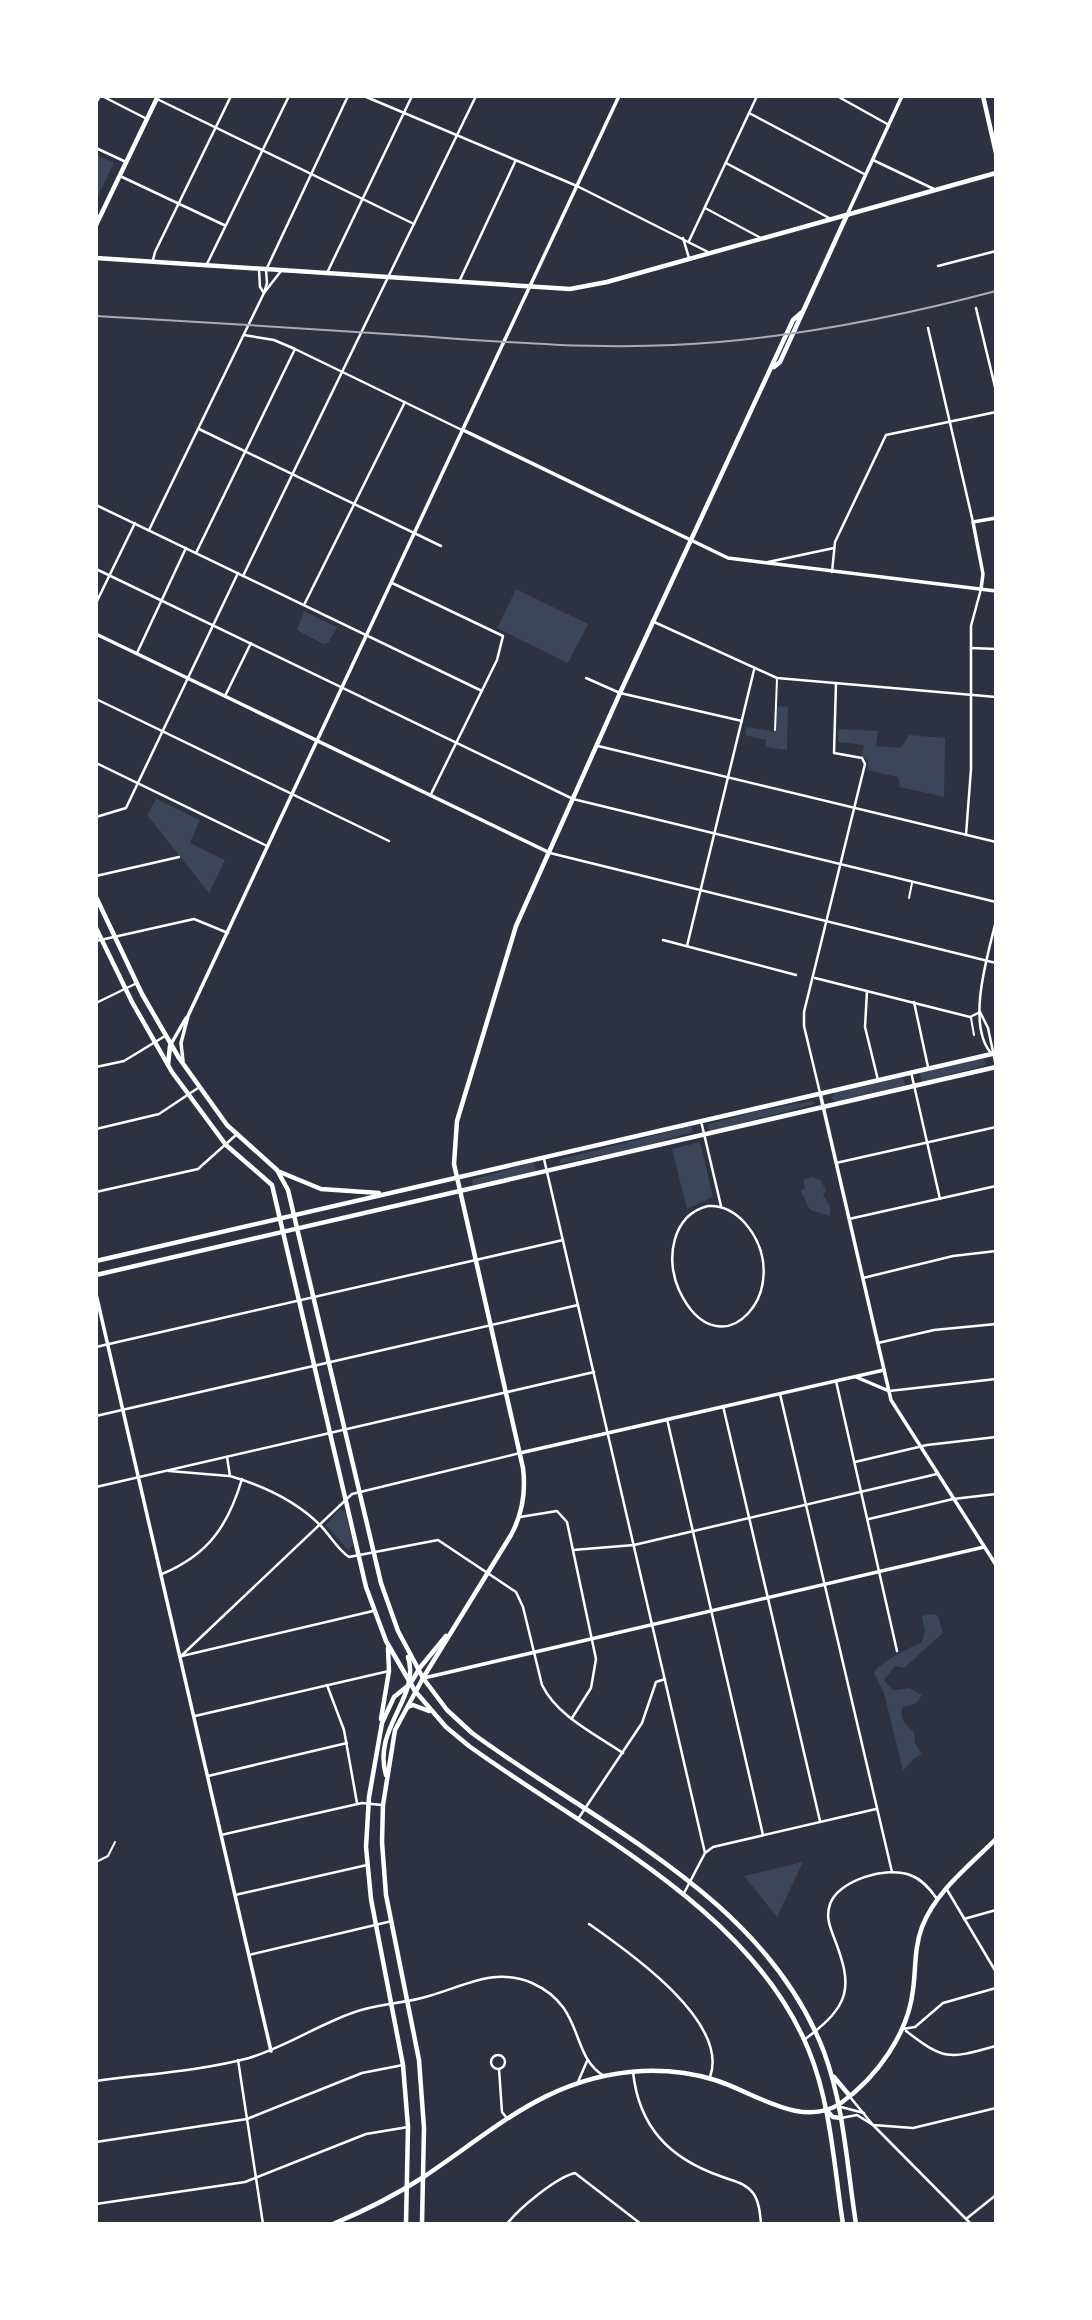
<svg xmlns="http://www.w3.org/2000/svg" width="1092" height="2320" viewBox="0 0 1092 2320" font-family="'Fira Sans Condensed',sans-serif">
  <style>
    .green { fill: #3c4559 }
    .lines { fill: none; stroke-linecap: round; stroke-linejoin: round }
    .service { stroke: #fff; stroke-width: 2 }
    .minor { stroke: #fff; stroke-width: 2.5 }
    .tertiary { stroke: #fff; stroke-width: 3.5 }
    .secondary { stroke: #fff; stroke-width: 4.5 }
    .primary { stroke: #fff; stroke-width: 4.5 }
    .rail { stroke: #abadb3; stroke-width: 2 }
  </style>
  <rect width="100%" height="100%" fill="#2d3142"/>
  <g class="green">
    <path d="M97,155l17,8 -18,37v-43z"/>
    <path d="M516,589l72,35 -20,39 -71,-35z"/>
    <path d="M304,611l33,16 -9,16 -5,1 -26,-14z"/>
    <path d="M776,706l12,1 -1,43 -21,-3v-7l-21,-5 2,-8 28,5z"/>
    <path d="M838,729l40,2 -2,15 25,2 8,-13 36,3 -1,59 -44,-10 -2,-10 -31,-7 1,-9 -6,-5 2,-11 -26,-3z"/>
    <path d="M156,799l44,21 -10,23 35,17 -16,33 -62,-78z"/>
    <path d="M984,1058l2,7 -64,17 -2,-9z"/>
    <path d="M903,1077l2,9 -68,16 -6,-4 4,-5z"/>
    <path d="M813,1101l1,3 -103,27 -4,-3 2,-4 44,-12z"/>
    <path d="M691,1126l2,6 -56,16 -78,16 2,-5z"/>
    <path d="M700,1142l13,55 -26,12 -15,-60z"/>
    <path d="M534,1162l2,9 -63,15 -1,-6 3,-1z"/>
    <path d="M811,1177l10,3 5,11 -3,4 7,11v10l-20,-6 -9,-19 4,-3 -2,-8z"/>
    <path d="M339,1510l6,1 8,34 -5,5 -22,-25z"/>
    <path d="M934,1614l4,2 5,17 -39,35 -9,-2 -11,14 9,10 16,-2 13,7 -5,8 -14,4c-5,12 3,17 11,25l1,11 7,11 -8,4 -11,13 -19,-78 -10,-20c3,-9 37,-27 47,-30l4,-11 -3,-16z"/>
    <path d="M803,1862l-26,55 -33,-41z"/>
  </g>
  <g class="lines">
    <g class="service">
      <path d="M705,208l56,30"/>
      <path d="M775,730l2,-51"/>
      <path d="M909,898l3,-15"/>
      <path d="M971,1018l3,17"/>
      <path d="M96,1862l12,-6 7,-14"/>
    </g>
    <g class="minor">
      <path d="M102,96l45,23"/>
      <path d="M364,96l213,90 133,67"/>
      <path d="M837,96l52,29"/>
      <path d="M157,99l257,125"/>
      <path d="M96,103l4,-7"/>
      <path d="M749,113l117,62"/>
      <path d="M96,148l30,14"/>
      <path d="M873,160l63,30"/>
      <path d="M726,163l105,56"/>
      <path d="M120,176l104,49"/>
      <path d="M683,238l6,20"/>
      <path d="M689,241l68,-145"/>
      <path d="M153,260l2,-8 76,-156"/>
      <path d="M206,266l83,-170"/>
      <path d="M938,266l58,-15"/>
      <path d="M259,270l1,17 4,6 17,-22"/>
      <path d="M327,273l85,-177"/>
      <path d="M459,282l56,-120"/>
      <path d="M976,308l20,83"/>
      <path d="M928,328l45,194"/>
      <path d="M244,335l30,5 21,9 167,81"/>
      <path d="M199,429l242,117"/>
      <path d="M96,505l386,186"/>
      <path d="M149,530l115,-237 3,-10 -1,-13 82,-174"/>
      <path d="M196,553l99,-204"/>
      <path d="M768,562l66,-14"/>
      <path d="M96,569l477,230 423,103"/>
      <path d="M832,572l3,-30 51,-107 110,-23"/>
      <path d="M243,576l233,-480"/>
      <path d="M392,583l111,53 -6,24 -66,134"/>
      <path d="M96,603l39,-80"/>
      <path d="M304,605l101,-203"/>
      <path d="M652,621l125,57 219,19"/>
      <path d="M971,648l25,1"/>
      <path d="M137,653l49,-105"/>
      <path d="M586,678l34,15 122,28"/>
      <path d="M225,696l26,-53"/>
      <path d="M96,699l293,142"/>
      <path d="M598,746l398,96"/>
      <path d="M96,763l171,83"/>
      <path d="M96,817l30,-9 112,-235"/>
      <path d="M966,835l5,-66v-143l10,-37"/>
      <path d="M550,853l446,110"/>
      <path d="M96,876l83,-19"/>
      <path d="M663,940l133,35"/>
      <path d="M96,941l98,-22 34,14"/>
      <path d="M687,946l67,-276"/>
      <path d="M815,978l155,39 10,-5"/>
      <path d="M867,991l-2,36 13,53"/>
      <path d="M914,1002l14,65"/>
      <path d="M96,1003l41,-20"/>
      <path d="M980,1012l8,16 8,38"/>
      <path d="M991,1053c-25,-29 -3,-99 5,-132"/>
      <path d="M96,1067l28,-6 41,-25"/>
      <path d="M911,1072l29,127"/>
      <path d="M820,1093l-16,-67v-14l61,-248 -3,-6 -28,-5 2,-70"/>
      <path d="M701,1121l20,85"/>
      <path d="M96,1129l63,-15 39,-26"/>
      <path d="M544,1159l161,694 -22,42"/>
      <path d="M836,1163l160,-36"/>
      <path d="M96,1192l102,-23 38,-34"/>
      <path d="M708,1206c16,-1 27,6 37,17 55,64 -25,155 -66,67 -14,-31 -7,-75 29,-84z"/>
      <path d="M849,1219l147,-33"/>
      <path d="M863,1278l90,-22 43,-5"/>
      <path d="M878,1343l56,-13 62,-6"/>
      <path d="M96,1347l467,-107"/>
      <path d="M836,1381l61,270"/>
      <path d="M889,1391l107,-12"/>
      <path d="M780,1394l112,478"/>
      <path d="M723,1406l97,415"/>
      <path d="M96,1416l482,-111"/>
      <path d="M667,1419l96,416"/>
      <path d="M227,1457l3,19c34,10 65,24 90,49 10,10 18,25 29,32l89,-17 78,52 7,15 19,78c15,31 53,49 81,68"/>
      <path d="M855,1462l72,-17 69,-8"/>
      <path d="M169,1471l60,5"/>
      <path d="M96,1487l498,-115"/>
      <path d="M520,1517l37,-6 10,11 29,137 -5,29 -19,30"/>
      <path d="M869,1519l84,-20 43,-5"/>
      <path d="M573,1550l61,-5 303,-71"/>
      <path d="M162,1574c46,-19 66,-48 80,-95"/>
      <path d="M182,1656l191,-45"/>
      <path d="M180,1657l172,-163 168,-41"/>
      <path d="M327,1685l17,45 13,73"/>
      <path d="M195,1716l194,-45"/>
      <path d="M208,1776l139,-33"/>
      <path d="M578,1819l64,-96 14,-41 9,-3"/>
      <path d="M221,1835l141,-32 20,2"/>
      <path d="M705,1853l8,-6 163,-38"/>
      <path d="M946,1888l50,84"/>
      <path d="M235,1895l132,-30"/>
      <path d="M964,1919l32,-9"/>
      <path d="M589,1924c40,28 141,98 121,153"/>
      <path d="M249,1955l143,-34"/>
      <path d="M903,2029l12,-2 28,-24 53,-15"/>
      <path d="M906,2031c39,30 43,28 90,15"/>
      <path d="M804,2040c47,-35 50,-52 29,-105 -4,-11 -7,-19 -3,-31 9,-24 56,-38 80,-29 12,4 20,14 27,24"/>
      <circle cx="498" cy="2062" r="7"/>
      <path d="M238,2060l25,164"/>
      <path d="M499,2069l3,43 4,5"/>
      <path d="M633,2072c6,55 36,86 87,104 12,5 25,6 33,17 6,8 7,20 8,31"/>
      <path d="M96,2081c51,-7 104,-10 153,-23 36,-11 67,-32 103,-45 25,-10 52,-9 77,-17 36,-10 65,-29 103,-13 54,24 37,72 72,93"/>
      <path d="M578,2082l9,-21"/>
      <path d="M850,2097l23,28 98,99"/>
      <path d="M841,2107l23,6"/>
      <path d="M841,2118l16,-3 16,10 40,3 83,-20"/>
      <path d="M96,2142l151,-23 115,-46 41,-8"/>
      <path d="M96,2204l149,-22 121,-48 42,-7"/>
      <path d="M966,2219l30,-24"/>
      <path d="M507,2224c12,-16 50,-47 68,-51l66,51"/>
    </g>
    <g class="tertiary">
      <path d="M847,215l55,-119"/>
      <path d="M463,430l265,128 268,33"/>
      <path d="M981,589l2,-15 -10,-52 23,-4"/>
      <path d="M96,634l452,218"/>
      <path d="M171,1044l15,-26"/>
      <path d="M183,1061l-2,-18 7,-27 431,-920"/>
      <path d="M820,1093l71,307 105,165"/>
      <path d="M96,1294l175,757"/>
      <path d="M856,1377l33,14"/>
      <path d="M520,1453l364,-83"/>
      <path d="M424,1678l560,-131"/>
    </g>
    <g class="secondary">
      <path d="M96,258l474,31 37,-7 389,-109"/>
      <path d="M801,313l-8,7 -173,373 -104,233 -59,195 -3,43 69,304c3,24 0,45 -12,67l-88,143 24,32 25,23c124,91 293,164 352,319 20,54 23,115 32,172"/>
      <path d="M774,367l6,-5 67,-147"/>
      <path d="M418,1670l28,-34"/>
      <path d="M415,1691l31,36 23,19c117,85 283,163 340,305 22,54 25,116 34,173"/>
      <path d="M408,1707l5,-2 16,6"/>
      <path d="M834,2077l15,18"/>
      <path d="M825,2109l8,8 8,1"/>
      <path d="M333,2224c31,-13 61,-28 89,-46 74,-49 126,-102 220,-107 24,-1 50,2 73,9 37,11 87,50 126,23 36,-26 67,-69 72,-113 3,-21 1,-42 9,-63 14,-36 47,-61 74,-88"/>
    </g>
    <g class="primary">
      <path d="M983,96l13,57"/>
      <path d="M96,225l62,-129"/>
      <path d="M96,897l46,97 37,64 48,67 50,45 11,20 93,393 17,48 25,47 -28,52 -12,75 -1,37 4,53 33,165 5,68 -2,96"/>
      <path d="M96,928l36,74 40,70 54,73 46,40 94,402 20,54 29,50"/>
      <path d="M168,1065l2,-19"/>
      <path d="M280,1172l41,17 58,4"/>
      <path d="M96,1261l900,-208"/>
      <path d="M96,1275l900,-208"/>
      <path d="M381,1719l8,-48 -1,-23"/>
      <path d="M386,1775c-14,-47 35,-78 22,-118"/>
      <path d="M406,2224l2,-97 -5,-62 -32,-166 -5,-52 3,-50 13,-74 12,-26 16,-13 8,-13"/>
    </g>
    <path class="rail" d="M96,316c108,6 215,13 323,20 84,6 169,13 254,9 109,-5 217,-26 323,-54"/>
  </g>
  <rect width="1092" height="2320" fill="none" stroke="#ffffff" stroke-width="196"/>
</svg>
